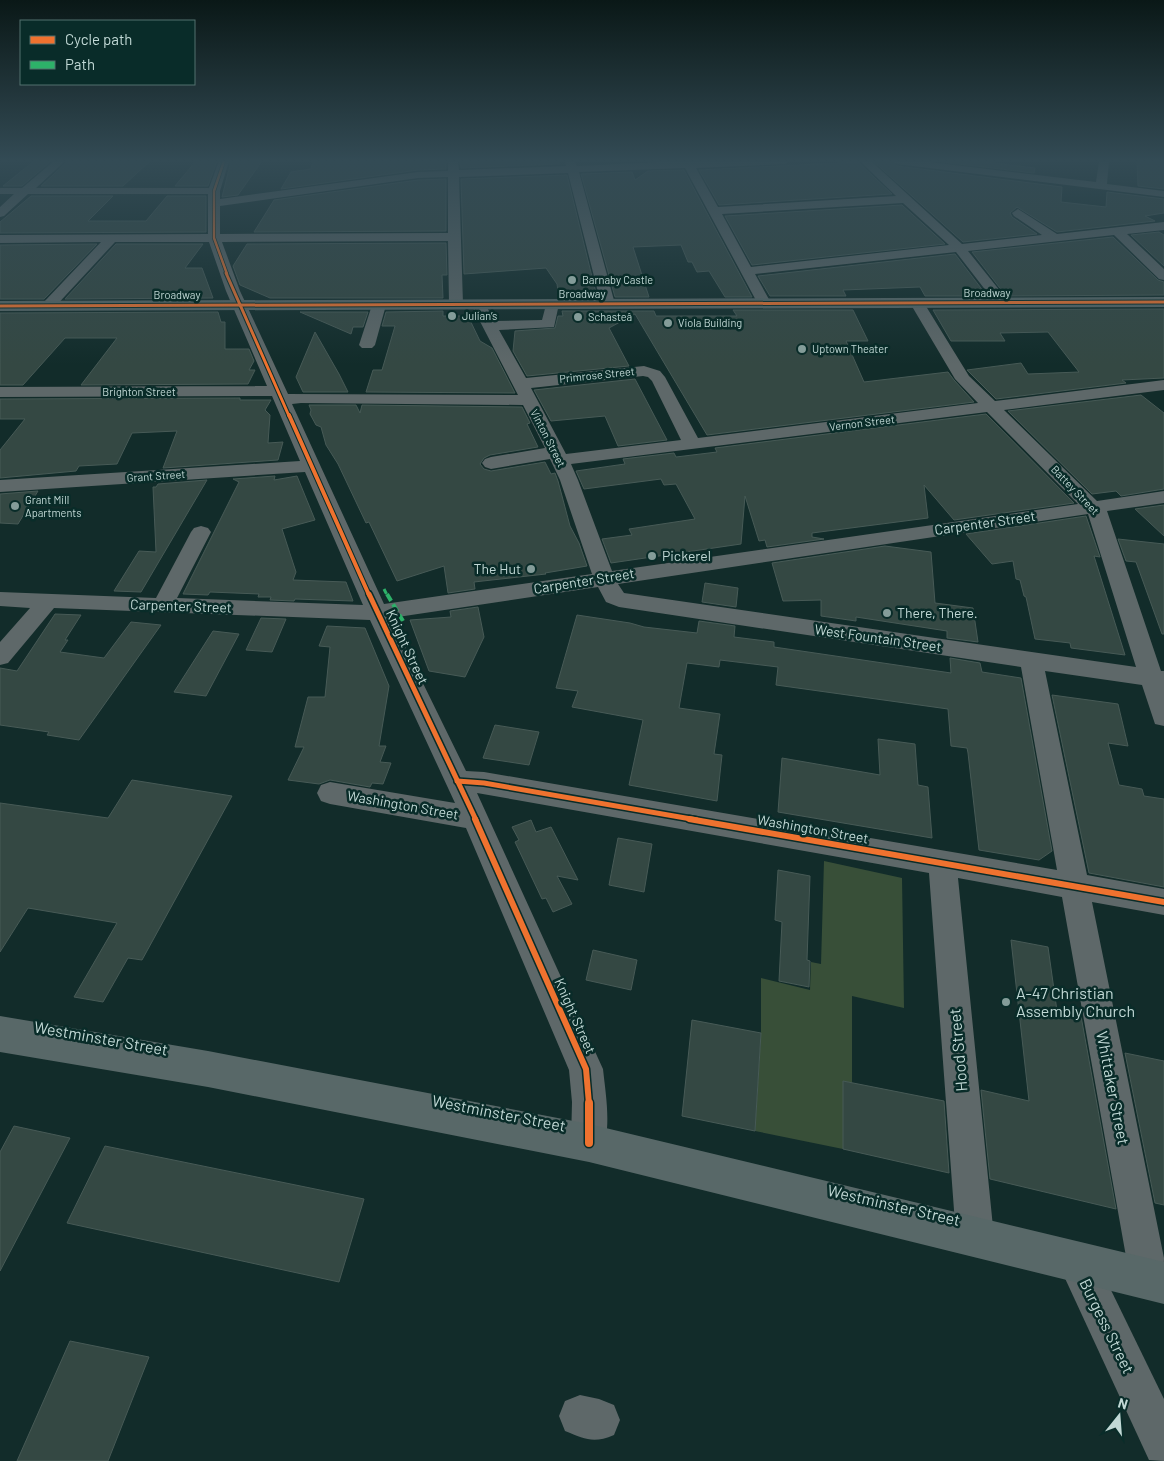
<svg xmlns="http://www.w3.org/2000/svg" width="1164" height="1461" viewBox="0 0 1164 1461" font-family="Barlow,sans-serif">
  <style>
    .green { fill: #384f38 }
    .building { fill: #344843; stroke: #475a56 }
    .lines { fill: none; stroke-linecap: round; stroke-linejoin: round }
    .minor { fill: #5e6869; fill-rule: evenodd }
    .major { fill: #586868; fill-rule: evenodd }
    .quiet-far1 { stroke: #2db169; stroke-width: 3; stroke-dasharray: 5.5 3; stroke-linecap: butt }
    .quiet { stroke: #2db169; stroke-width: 4; stroke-dasharray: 8 4; stroke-linecap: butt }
    .cycleway-far5-casing { stroke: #092c29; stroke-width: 4 }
    .cycleway-far4-casing { stroke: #092c29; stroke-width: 5 }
    .cycleway-far3-casing { stroke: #092c29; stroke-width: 6 }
    .cycleway-far2-casing { stroke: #092c29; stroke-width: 8 }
    .cycleway-far1-casing { stroke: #092c29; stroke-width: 9 }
    .cycleway-casing { stroke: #092c29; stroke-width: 11 }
    .cycleway-far5 { stroke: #ef722f; stroke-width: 2.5 }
    .cycleway-far4 { stroke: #ef722f; stroke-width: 3 }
    .cycleway-far3 { stroke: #ef722f; stroke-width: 4 }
    .cycleway-far2 { stroke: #ef722f; stroke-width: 5 }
    .cycleway-far1 { stroke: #ef722f; stroke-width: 6 }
    .cycleway { stroke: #ef722f; stroke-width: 8 }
    .poi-dot { fill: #849c99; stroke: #092c29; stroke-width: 2 }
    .labels { text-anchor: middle; stroke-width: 5; stroke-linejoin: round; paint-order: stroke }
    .far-poi-label { font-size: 11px; fill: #c1d8d5; stroke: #092c29; text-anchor: start }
    .far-street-label { font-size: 11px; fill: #c1d8d5; stroke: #092c29 }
    .street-label { font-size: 14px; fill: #c1d8d5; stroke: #092c29 }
    .poi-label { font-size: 14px; fill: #c1d8d5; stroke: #092c29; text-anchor: start }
    .near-poi-label { font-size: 16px; fill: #c1d8d5; stroke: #092c29; text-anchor: start }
    .near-street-label { font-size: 16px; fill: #c1d8d5; stroke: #092c29 }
  </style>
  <rect width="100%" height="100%" fill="#122c2a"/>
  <path class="green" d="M824,861l78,17 2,130 -52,-12v87l-9,-2v68l-88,-18 6,-98v-55l49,12 1,-28 10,2z"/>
  <g class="building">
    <path d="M34,161h17l-29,25h-19z"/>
    <path d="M150,161l-27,25h-82l26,-24z"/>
    <path d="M196,161h21l-9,25h-33z"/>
    <path d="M231,161h31l-24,34 -16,2z"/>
    <path d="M332,161h114v8l-28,1 -137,19 10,-17 20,-3 2,-7z"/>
    <path d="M460,161h98l1,3 -98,4z"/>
    <path d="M873,161h17l7,5 165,21 -1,15 45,5 1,-15 57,7v14l-19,3 10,5 -98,11 -40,-25 -7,6 2,4 25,17 -74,8z"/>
    <path d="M934,161h43l58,7 -1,5z"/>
    <path d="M1137,161h27v28l-26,-3z"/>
    <path d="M858,162l34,32 -173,11 -20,-35z"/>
    <path d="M684,170l68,127h-27l-16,-26 -12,1 -5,-10h-4l-7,-17 -48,2 16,50h-34l-34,-123 51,-2 3,8 13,-9z"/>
    <path d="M567,175l30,122h-38l-2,-13 -11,-16 -82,6 -3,-95z"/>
    <path d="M446,179v52l-192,1 20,-32 144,-20z"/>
    <path d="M31,196h82l-25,25h58l21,-25h39v36l-206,1v-11z"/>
    <path d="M902,205l43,39 -193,21 -27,-49z"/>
    <path d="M1159,232l5,3v31l-33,-31z"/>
    <path d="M1113,237l45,43 6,2v13l-158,1 -34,-44z"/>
    <path d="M446,243l1,32h-5l1,23h-173l-30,-13 -7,-19 14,-22z"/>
    <path d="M97,244l-53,55h-44v-54z"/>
    <path d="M116,244h87l-18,24h17l11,30 -148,1z"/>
    <path d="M955,254l32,42h-62l-5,-9 -77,3 3,6h-76l-12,-20z"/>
    <path d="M1164,309v69l-42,2 4,3 -130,16 -29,-29 54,-7 7,11 51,-2 -31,-40 -48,1 5,8h-54l-18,-31z"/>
    <path d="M733,310h120l15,31h-22l18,41 84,-10 6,8 20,22 -267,33 -72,-121 -26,14 20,38 -102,10 -14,-25 2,-20 40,-3 3,-12h5l-1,-5h92l2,5h81z"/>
    <path d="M443,311v5h25l12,25 12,7 23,45 -149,-1 7,-22h9l13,-44h-13l4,-14z"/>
    <path d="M218,312l3,10h4v27h24l5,12 -5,9h6l-7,14 -167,1 36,-47h-52l-42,47h-23v-72z"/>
    <path d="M300,312h68l-5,15h-10l-2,7z"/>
    <path d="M315,332l24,42 9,18h-45l-7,-15z"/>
    <path d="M635,379l32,61 -49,6 -13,-30 -54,5 -17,-31z"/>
    <path d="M1141,395l23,18v76l-43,7 -5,-5 -24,3 -84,-83z"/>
    <path d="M240,398v2h31l-6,10 5,5 -2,28 15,-1 -5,18 -115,8 14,-37 -45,2 -15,31 -38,2 -3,5 -76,7v-28l25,-31h-25v-20z"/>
    <path d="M309,405h47l4,8 2,-8 160,2 8,16 -3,1 11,23 -48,8 -6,3 -4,6 4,5 7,2 54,-9 6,12 4,-1 3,8 12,45 9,17 8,23 -42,7 1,1 -72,8 1,7 -27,4 -4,-27 -47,15 -28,-59 -3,1 -28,-59 -12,-19 -5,-18 -5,-2 -6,-11 1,-4z"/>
    <path d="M986,414l88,89 -120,17 -30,-35 4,33 -116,15v4l12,2 -57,8 -2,-7 -6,1 -14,-45 -4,48 -130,19 -9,-24 30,-4 -3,-6 66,-10 -19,-35 -12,1 -3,-6 -77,10 -8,-18 49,-7 -2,-5 51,-6 2,4 41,-5 -2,-4z"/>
    <path d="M275,476l-1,4 23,-4 18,44 -33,9 14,43 -3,8 53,2 7,19 -58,-2 -1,2 -24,-1 1,-3h-13l1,-3 -49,-2 -2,3 -25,-1 56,-112 -6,-3z"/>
    <path d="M207,480l-66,112 -27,-1 25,-40 17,1 -3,-65h3l2,-3z"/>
    <path d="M38,491l-20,33 -18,-1v-29z"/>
    <path d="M1164,505v31l-29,-27z"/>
    <path d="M1086,516l14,41 -6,-1 31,99 -54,-7 -1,-5 -35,-4 -9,-42 -2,-1 -4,-16 -4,-1 -3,-18 -21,3 -26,-30z"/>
    <path d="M1118,539l46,5v90h-2l-26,-72 -10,-1z"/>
    <path d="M885,546l46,6 4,51 38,5 5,34 -31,-4v-7l-91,-14v4l-35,-5v-16l-38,1 -11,-38z"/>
    <path d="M705,583l33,5 -2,19 -34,-5z"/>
    <path d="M478,607l6,30 -19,40 -36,-6 -19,-51 41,-3 -1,-6z"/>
    <path d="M55,614l26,1 -16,25h3l-8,12 44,6 27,-36 30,3 -82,115 -32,-5 2,-3 -49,-7v-57l17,3z"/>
    <path d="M577,615l53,8 14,4 53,6 2,-12 36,5 -1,11 40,5v5l177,26 -1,-15 30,5 2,9 39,6 31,173 -13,9 -60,-10 -11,-97 -1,-5 -16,-2 -3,-37 -172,-24 2,-18 -58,-7 -1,7 -32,-4 -8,45 41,6 -6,40 8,1 -5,46 -88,-16 14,-65 -71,-13 6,-16 -22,-3z"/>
    <path d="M261,618l25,1 -14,33 -26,-2z"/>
    <path d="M327,626l38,2 24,58 -10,60h7l-6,16 11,1 -8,21 -11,-1 -2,4 -40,-7 -11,4 -31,-4 16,-33h-9l13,-50h17l5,-50 -11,-1z"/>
    <path d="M213,631l26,3 -33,62 -32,-4z"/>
    <path d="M1052,695l66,9 10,42 -20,-3 11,42 23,4 2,7 20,3v88l-75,-14z"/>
    <path d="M495,725l44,7 -10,33 -46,-7z"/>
    <path d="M878,739l37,5 3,41 10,2 4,51 -154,-26 4,-54 98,17z"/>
    <path d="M132,780l100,16 -90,164 -14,-2 -25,44 -29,-5 43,-74 -89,-15 -28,44v-149l108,15z"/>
    <path d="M531,820l5,12 15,-5 27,53 -21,-4 15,28 -19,8 -7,-14 -4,1 -27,-57 4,-2 -7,-13z"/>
    <path d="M618,838l34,6 -8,48 -35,-7z"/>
    <path d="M778,870l32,6 -3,84 3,1 -1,26 -30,-6 3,-59 -7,-2z"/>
    <path d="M1011,940l37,7 9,64 24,5 35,193 -126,-30 -9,-89 48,11z"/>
    <path d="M593,950l44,10 -6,30 -45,-10z"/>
    <path d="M692,1020l69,13 -6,98 -73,-15z"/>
    <path d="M1125,1053l39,8v144l-9,-2z"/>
    <path d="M843,1081l101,20 5,72 -106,-24z"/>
    <path d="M14,1126l56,12 -70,133v-119z"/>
    <path d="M105,1146l259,53 -25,83 -272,-59z"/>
    <path d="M70,1341l79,16 -41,104h-91z"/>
  </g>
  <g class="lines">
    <g class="minor">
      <path d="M54,161h11l-29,27h173l10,-27h10l-9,30v8l198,-27 30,-1v-10h10l1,9 107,-4 -1,-5h10l2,5 105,-5h108l-5,3 -89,4 22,39 178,-11 -36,-35h11l91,83 80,-9 -28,-19 -2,-3 6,-4 39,25 107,-12v8l-37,4 37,35v11l-5,-1 -45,-44 -146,16 41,51 -2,3h-10l-41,-53 -201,22 16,29 -2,3h-10l-74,-138 -106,4 36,132 -2,3h-10l-2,-3 -33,-131 -109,4 4,127 -2,3h-10l-2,-3 -1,-63 -226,1 18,49 48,103 230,1 -47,-91 2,-3h10l12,20 47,-1 5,-19h10l2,3 -5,23 -55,3 27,48 118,-12 16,5 5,6 33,61 280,-35 -23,-24 -45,-76 2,-3h10l2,3 45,73 26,25 169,-21v10l-160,20 93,91 67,-10v12l-57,8 54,160h3v55l-9,-2 -13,-39 -97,-14 42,204 77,14v26l-72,-13 72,356 -1,35 -14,5 -14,-5 -5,-14 -68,-382 -104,-19 36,359 -6,13 -13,6 -13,-6 -6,-13 -27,-364 -452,-80 126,276c3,28 9,61 -2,86l-12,6 -12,-6 -6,-12 1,-41 -3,-32 -103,-242 -136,-24 -9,-3 -4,-8 4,-8 9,-3 125,21 -85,-183 -316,-12 -46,55 -8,2v-23l30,-34 -30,-2v-14l156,6 35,-66 3,-4 7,-2 7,2 3,4 -34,66 186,7 -58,-133 -305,20v-12l300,-19 -28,-65 -272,1v-10l267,-1 -41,-95 -17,-49h-94l-62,67h-10l-2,-3 2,-3 58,-61 -101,1v-8l208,-1v-40h-180l-24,22 -4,1v-10l14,-13h-14v-6h22zM448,177v56l-228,1v-28l198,-28zM903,203l46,42 -198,22 -29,-53zM643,376l5,1 4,4 29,59 -115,14 -35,-66zM301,403l222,2 22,43 -54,9 -6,2 -3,4 3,4 6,2 59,-10 10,21 32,94 -208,30 -92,-200zM987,412l91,92 -466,67 -34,-91 -7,-16zM1088,514l48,153 -512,-74 -6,-9zM598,587l8,15 13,5 402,60 36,203 -573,-98 -18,-1 -75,-153z"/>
      <path d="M892,161h29l175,21 3,-21h10l-2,23 57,7v6l-267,-33z"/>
      <path d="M379,301l5,1 2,3 -11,40 -3,3h-10l-3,-3 13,-40 2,-3z"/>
      <path d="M1076,1242l14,5 74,152v62l-15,-1 -92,-199 5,-14z"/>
      <path d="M580,1395l19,4 15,6 6,15 -6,15c-21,9 -29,4 -49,-4l-6,-15 6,-15z"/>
    </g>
    <g class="major">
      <path d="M1164,297v10l-1164,4v-10z"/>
      <path d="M0,1016l208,35 381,73 575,138v42l-575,-142 -381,-75 -208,-35z"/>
    </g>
    <path class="quiet-far1" d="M384,589l3,6"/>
    <path class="quiet" d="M387,594l16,27"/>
    <defs>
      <path id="cycleway-far5" d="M224,161l-10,30v47l13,36"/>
      <g id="cycleway-far4">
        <path d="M226,273l63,143"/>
        <path d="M0,306l1164,-4"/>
      </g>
      <path id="cycleway-far3" d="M289,415l80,180"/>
      <g id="cycleway-far2">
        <path d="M369,594l107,226"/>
        <path d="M457,781l27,2 213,37"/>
      </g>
      <g id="cycleway-far1">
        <path d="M475,819l111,250 3,35"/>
        <path d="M689,819l475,83"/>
      </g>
      <path id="cycleway" d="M589,1103v40"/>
    </defs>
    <use href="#cycleway-far5" class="cycleway-far5-casing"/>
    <use href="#cycleway-far4" class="cycleway-far4-casing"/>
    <use href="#cycleway-far3" class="cycleway-far3-casing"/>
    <use href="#cycleway-far2" class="cycleway-far2-casing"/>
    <use href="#cycleway-far1" class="cycleway-far1-casing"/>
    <use href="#cycleway" class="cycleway-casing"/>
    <use href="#cycleway-far5" class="cycleway-far5"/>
    <use href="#cycleway-far4" class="cycleway-far4"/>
    <use href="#cycleway-far3" class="cycleway-far3"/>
    <use href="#cycleway-far2" class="cycleway-far2"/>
    <use href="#cycleway-far1" class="cycleway-far1"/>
    <use href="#cycleway" class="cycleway"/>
  </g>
  <linearGradient id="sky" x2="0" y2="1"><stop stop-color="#0a1817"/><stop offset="0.44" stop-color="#334b55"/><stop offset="1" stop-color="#334b55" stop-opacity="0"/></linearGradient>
  <rect width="1164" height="365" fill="url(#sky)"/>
  <g class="poi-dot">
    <circle cx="572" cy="280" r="5"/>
    <circle cx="452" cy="316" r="5"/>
    <circle cx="578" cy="317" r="5"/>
    <circle cx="668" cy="323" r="5"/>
    <circle cx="802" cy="349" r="5"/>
    <circle cx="15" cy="506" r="5"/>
    <circle cx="652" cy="556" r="5"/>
    <circle cx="531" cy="569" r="5"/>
    <circle cx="887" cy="613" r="5"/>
    <circle cx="1006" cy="1002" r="5"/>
  </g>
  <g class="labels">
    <g class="far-poi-label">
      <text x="582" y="284">Barnaby Castle</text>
      <text x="462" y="320">Julian’s</text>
      <text x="588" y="321">Schasteâ</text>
      <text x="678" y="327">Viola Building</text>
      <text x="812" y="353">Uptown Theater</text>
      <text x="25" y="504">Grant Mill<tspan x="25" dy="13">Apartments</tspan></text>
    </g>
    <g class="far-street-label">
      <text x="987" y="297">Broadway</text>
      <text x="582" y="298">Broadway</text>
      <text x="177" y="299">Broadway</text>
      <text transform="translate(597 375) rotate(-6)" y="4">Primrose Street</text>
      <text x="139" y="396">Brighton Street</text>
      <text transform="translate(862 423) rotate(-7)" y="4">Vernon Street</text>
      <text transform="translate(548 438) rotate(63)" y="4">Vinton Street</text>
      <text transform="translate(156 476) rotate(-4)" y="4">Grant Street</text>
      <text transform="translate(1075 490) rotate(46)" y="4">Battey Street</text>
    </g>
    <g class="street-label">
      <text transform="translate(985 523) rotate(-8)" y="5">Carpenter Street</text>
      <text transform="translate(584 581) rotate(-9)" y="5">Carpenter Street</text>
      <text transform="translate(181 606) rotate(2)" y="5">Carpenter Street</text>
      <text transform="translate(878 638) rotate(8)" y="5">West Fountain Street</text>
      <text transform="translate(407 647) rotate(65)" y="5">Knight Street</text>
      <text transform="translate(403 805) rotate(10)" y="5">Washington Street</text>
      <text transform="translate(813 829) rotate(10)" y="5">Washington Street</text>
      <text transform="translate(575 1016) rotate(66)" y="5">Knight Street</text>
    </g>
    <g class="poi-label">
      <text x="662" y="561">Pickerel</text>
      <text x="521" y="574" text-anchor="end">The Hut</text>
      <text x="897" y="618">There, There.</text>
    </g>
    <g class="near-poi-label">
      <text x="1016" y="999">A-47 Christian<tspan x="1016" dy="18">Assembly Church</tspan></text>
    </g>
    <g class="near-street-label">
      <text transform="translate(101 1038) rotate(10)" y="6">Westminster Street</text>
      <text transform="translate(958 1050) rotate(-95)" y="6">Hood Street</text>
      <text transform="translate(1113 1088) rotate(79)" y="6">Whittaker Street</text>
      <text transform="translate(499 1113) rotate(11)" y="6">Westminster Street</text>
      <text transform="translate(894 1205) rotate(13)" y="6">Westminster Street</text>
      <text transform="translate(1107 1326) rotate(64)" y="6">Burgess Street</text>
    </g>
  </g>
  <rect x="20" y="20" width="175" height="65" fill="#092c29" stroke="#53716e"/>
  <rect x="30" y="36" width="25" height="8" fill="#ef722f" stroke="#53716e"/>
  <text x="65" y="45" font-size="15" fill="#c1d8d5">Cycle path</text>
  <rect x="30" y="61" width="25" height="8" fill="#2db169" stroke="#53716e"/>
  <text x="65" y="70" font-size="15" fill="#c1d8d5">Path</text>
  <g transform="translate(1119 1416) rotate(17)" stroke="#092c29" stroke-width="4" paint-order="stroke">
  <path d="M0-4L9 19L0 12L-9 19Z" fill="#c1d8d5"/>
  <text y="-8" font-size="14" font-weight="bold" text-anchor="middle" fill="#c1d8d5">N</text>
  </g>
</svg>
